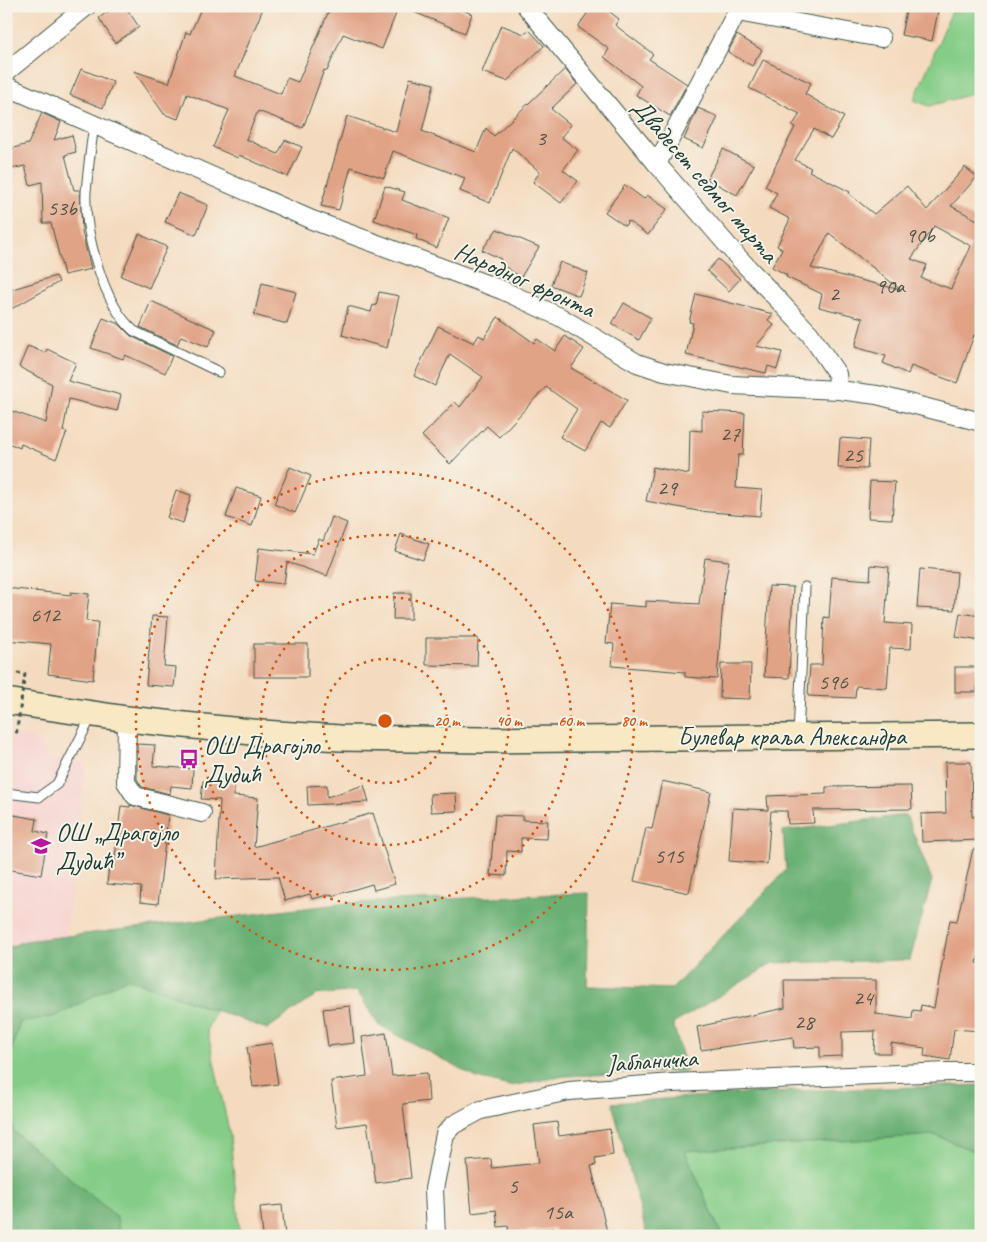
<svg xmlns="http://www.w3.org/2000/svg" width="987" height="1242" viewBox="0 0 987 1242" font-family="Caveat,sans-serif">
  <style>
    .built { fill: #f7d0ce }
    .green { fill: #84cc87; stroke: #52845e }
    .forest { fill: #6bb074; stroke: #457654 }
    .building { fill: #e1a386; fill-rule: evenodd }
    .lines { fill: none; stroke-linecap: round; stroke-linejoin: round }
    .service-casing { stroke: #3f5549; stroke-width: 11 }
    .minor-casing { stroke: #3f5549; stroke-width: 20 }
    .secondary-casing { stroke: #3f5549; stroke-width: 28 }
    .service { stroke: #fff; stroke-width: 9 }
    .minor { stroke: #fff; stroke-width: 18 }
    .secondary { stroke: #f8e8c3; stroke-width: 25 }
    .path-bridge { stroke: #3f5549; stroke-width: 3; stroke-dasharray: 4 4; stroke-linecap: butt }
    .ring { fill: none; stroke: #d45610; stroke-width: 2.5; stroke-dasharray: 2.5 5 }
    .labels { text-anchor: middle; stroke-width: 4; stroke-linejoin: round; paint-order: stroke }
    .number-label { font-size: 22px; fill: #505648 }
    .street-label { font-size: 25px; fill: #1f3d34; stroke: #f7f3e8 }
    .poi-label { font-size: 25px; fill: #1f3d34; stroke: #f7f3e8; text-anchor: start }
    .centre { fill: #d45610; stroke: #f7f3e8; stroke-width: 2.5 }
    .ring-label { font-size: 15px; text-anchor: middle; font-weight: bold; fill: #d45610; stroke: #f7f3e8; stroke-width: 4; stroke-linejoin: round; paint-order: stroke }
  </style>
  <rect width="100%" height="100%" fill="#f7f3e8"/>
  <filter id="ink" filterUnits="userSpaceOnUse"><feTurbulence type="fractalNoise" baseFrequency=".02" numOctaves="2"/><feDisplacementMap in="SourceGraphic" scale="10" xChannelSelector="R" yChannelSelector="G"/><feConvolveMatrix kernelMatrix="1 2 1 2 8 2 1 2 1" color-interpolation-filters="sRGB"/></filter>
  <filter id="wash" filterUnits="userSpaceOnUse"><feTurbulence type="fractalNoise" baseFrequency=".0096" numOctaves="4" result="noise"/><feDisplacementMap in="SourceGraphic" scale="20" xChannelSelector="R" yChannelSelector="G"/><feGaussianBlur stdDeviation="1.12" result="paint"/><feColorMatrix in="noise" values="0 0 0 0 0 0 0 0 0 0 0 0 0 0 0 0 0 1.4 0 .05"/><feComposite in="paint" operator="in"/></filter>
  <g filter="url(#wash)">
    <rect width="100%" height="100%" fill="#f4dbbf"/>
    <path class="built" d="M6,734l28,4 17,21 35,3 -28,238 -52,-7z"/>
    <g class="green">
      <path d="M954,6h27v94l-9,-6 -43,12 -15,-6z"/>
      <path d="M127,978l88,33 -8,18 23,107 10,100h-120l-3,-19 -104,-86 -5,-71 12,-38 36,-6z"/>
      <path d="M935,1135l46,19v82h-259l-37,-85z"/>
    </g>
    <g class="forest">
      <path d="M906,815l26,65 -22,80 -137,3 -100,61 14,47 -122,5 -55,10 -33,-8 -98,-53 -22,-34 -41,4 -49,34 -140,-51 -71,38 -36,6 -12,38 5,71 104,86 3,19h-114v-288l19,-7 323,-38 241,-10 -2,93 85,3 114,-119 -3,-39z"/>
      <path d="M981,1085v69l-46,-19 -250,16 37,85h-75l-35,-133 147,-11z"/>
    </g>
    <g id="blocks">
      <g class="building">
        <path d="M116,6h9l14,21 -24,16 -16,-25z"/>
        <path d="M202,6h62l-29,70 46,18 6,-16 11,4 33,-76h68l-17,43 -39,-15 -16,37 -3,-1 -21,58 -45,-17 -12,28 32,15 7,-14 17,7 -14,30 -49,-22 -1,3 -25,-11 16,-37 -42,-16 -9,25 -14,-5 -30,-43 35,12 17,-51 4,2z"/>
        <path d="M399,6h54l19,8 -7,19z"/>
        <path d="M592,6h10l17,13 -4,6 38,29 -4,5 38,25 -17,32 -34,-21 5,-9 -37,-29 5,-8 -31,-22z"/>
        <path d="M907,6h32l-7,35 -31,-6z"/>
        <path d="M501,25l23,9 5,-4 15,16 -37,35 -25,-9z"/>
        <path d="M737,35l25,15 -10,16 -24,-14z"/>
        <path d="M763,60l48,23 -6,11 39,23 -13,22 -17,-10 -19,31 16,8 -2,3 41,21 -1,2 25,20 33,-28 20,24 38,-43 12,10 -26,29 30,16v116l-7,-3 -17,48 -46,-17 -3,8 -25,-11 3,-7 -31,-9 8,-29 -44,-11 3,-13 -36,-17 1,-2 -15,-8 10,-18 -5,-3 13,-27 -21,-11 8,-15 -12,-7 30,-59 -3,-1 8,-12 -51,-26zM934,226l37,20 -20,43 -30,-11 6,-13 -16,-6zM829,233l72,57 -90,-22z"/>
        <path d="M81,69l32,13 -10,26 -33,-13z"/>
        <path d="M565,69l12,15 -26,25 20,16 -10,12 17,13 -15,20 15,11 -17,22 -28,-21 7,-10 -28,-24 -22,55 -30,-12 5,-13 -72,-27 -9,27 -33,-11 -12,43 -18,-4 26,-90 49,16 14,-54 24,6 -12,47 54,21 10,-24 8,8z"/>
        <path d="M698,108l20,9 -15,31 -19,-9z"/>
        <path d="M42,113l19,9 -7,18 18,-5 4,17 -11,3 9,35h6l2,42 9,37 -27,6 -13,-52h-8l-1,-41 -12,3 -5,-19 -19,4v-16l4,-1v-4l18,-5z"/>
        <path d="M723,149l31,16 -17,30 -30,-16z"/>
        <path d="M625,185l19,14 3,-4 20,14 -19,26 -20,-14 -3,5 -20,-14z"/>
        <path d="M385,186l20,6 -3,8 47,18 -12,30 -21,-9 1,-4 -43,-15z"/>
        <path d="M178,193l30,12 -12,30 -31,-13z"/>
        <path d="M497,229l42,18 -18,30 -22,-14 2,-4 -19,-9z"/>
        <path d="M139,234l28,13 -18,41 -28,-12z"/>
        <path d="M718,259l22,20 -11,12 -22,-20z"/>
        <path d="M560,262l28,11 -9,23 -28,-11z"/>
        <path d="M56,276l3,6 -53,30v-21z"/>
        <path d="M262,283l34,9 -9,32 -33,-9z"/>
        <path d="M379,292l20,4 -12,52 -45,-13 6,-29 23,6 2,-7 3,1z"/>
        <path d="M696,294l77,20 -5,6 6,5 -18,21 26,6 -5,17 -9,-3 -2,7 -80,-18 7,-32 -4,-1z"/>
        <path d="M151,301l65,29 -8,17 -27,-11 -4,9 -37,-18z"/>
        <path d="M624,303l27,15 -12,22 -27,-16z"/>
        <path d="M498,317l36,26 3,-4 18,12 10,-15 19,13 -13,19 56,32 -17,28 -9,-5 -16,28 -25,-14 17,-28 -31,-22 -47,50 -12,-11 -37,38 -28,-28 33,-34 5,5 23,-30 -33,-23 -15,32 -21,-10 24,-50 36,17 5,-8 5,3z"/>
        <path d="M103,318l16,6 12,12 41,20 -7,17 -40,-18 -2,4 -32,-11z"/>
        <path d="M28,346l17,7 2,-4 29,14 -8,18 53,14 -4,16 -48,-12 -6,32 4,1 -11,27 -35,-15 -1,4 -14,-6v-33l40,14 6,-39 -33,-17z"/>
        <path d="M702,411l43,2 -2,42h-5l-2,33 26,2 -2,26 -62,-5 -52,-10 7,-34 36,7 1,-44 12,1z"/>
        <path d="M840,438l29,2 -2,29 -29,-1z"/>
        <path d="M290,467l21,9 -16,37 -21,-9z"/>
        <path d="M870,481l25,1 -3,37 -24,-1z"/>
        <path d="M236,488l25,8 -9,30 -26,-9z"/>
        <path d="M176,490l15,5 -8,28 -16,-5z"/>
        <path d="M332,517l15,6 -20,53 -40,-14 -3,22 -29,-3 4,-33 54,6 6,-15 4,2z"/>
        <path d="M401,534l28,10 -6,16 -28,-9z"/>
        <path d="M705,558l24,3 -5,28 -7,90 -32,-2v-5l-73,-6 2,-22 -8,-1 4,-39 36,3v-6l53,3z"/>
        <path d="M871,565l18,2 -4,56 27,2 -1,24 -21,-1 -3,40 -31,-2 -1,12 -47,-2 2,-31h12l2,-48 5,1 3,-41 38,3z"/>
        <path d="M920,569l37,3 -3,38 -37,-2z"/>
        <path d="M769,586l24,1 -4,91 -25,-1z"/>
        <path d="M6,588l65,7v-3l18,2 -3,27 12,1 -5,58 -45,-6 3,-30 -45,-4z"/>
        <path d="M394,593h17v26h-18z"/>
        <path d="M960,613l21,3v25l-25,-4z"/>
        <path d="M152,616l16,1 -4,49 12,1 -2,20 -28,-2z"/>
        <path d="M426,638h52l-1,28 -51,-1z"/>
        <rect x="254" y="644" width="54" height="33"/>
        <path d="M721,664h30l-1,35 -30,-1z"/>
        <rect x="955" y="667" width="22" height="25"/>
        <path d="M137,744l18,1 -2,21 40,3 -1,19 -21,-2 -1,8 -28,-7 -5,-8z"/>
        <path d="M945,762h26l1,55 9,-1v24l-59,2 -1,-28 25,-1z"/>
        <path d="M203,781l31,2v13l24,2 -4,49 119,-34 22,71 -21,6 -2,-6 -40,12v-2l-20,5 -2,-5 -25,7 -7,-24 -62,2 4,-79 -19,-1z"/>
        <path d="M662,781l49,11 -22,101 -55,-12 12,-53 6,1z"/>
        <path d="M327,785v12l37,-12 5,17 -61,3 -1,-19z"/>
        <path d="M911,786l1,23 -99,1 1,13 -26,1 -1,-13h-16l-4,53 -38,-3 4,-53 35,2 -1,-14 59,-2v-7z"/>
        <path d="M456,793l1,18 -26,1 -1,-18z"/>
        <path d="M130,805l38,10 -10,89 -18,-2 1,-15 -34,-3 2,-19 5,1 7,-60 9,1z"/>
        <path d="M8,814l29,5 -2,12 13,3 -7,41 -35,-6v-52z"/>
        <path d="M495,815l28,1v4l25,1 -1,18 -26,-1v14l-14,-1 -1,25 -16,-1z"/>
        <path d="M973,849l8,1v92l-4,21 4,1v67l-27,-2 -4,31 -26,-4 1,-8 -34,-5v10h-17l1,-22 -33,1v24l-22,1v-10l-26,1 -1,-11 -92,13 -4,-23 88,-19 -1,-28h92v34l36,5 1,-9 7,1 1,-6 13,3 16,-88 7,1z"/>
        <path d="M350,1006l4,37 -26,3 -5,-37z"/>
        <path d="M386,1033l6,43 35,-3 2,28 -26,3 8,74 -35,5 -9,-60 -30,4 -6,-46 36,-5 -5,-39z"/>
        <path d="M272,1043l6,41 -25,3 -6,-40z"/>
        <path d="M557,1122l2,14 51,-7 3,26 -18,3 1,7 -5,1 17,70h-52l-1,-8 -46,5 -1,-7 -10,1 -2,-17 -24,3 -5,-52 24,-2 1,9 47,-5 -5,-38z"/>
        <path d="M282,1205l3,31h-22l-3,-29z"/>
      </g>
    </g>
  </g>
  <g filter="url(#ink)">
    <use href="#blocks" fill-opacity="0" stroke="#3f5549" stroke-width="1"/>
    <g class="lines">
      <defs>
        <g id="service">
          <path d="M94,124c-3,22 -6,46 -8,68 -2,40 17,112 48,139l85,41"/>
          <path d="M798,736l7,-149"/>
          <path d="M6,793l33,4 18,-13 35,-69"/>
        </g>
        <g id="minor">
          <path d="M526,6l131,158 79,91 74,79 27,40 2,16"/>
          <path d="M737,12l144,26"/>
          <path d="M6,72l81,-66"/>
          <path d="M6,86l306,134 190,70 58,27 77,46 27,9 68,13 107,5 38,5 104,27"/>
          <path d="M657,164l83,-158"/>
          <path d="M127,719l-1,63 9,14 67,17"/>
          <path d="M436,1236l-2,-47 11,-55 8,-9 28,-15 88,-19 103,-8 276,-11h33"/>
        </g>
        <path id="secondary" d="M6,701l121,18 135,14 78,5 143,2 498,-5"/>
      </defs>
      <use href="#service" class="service-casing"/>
      <use href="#minor" class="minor-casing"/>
      <use href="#secondary" class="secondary-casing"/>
      <use href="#service" class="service"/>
      <use href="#minor" class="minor"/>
      <use href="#secondary" class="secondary"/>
      <path class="path-bridge" d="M9,672l16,2 -9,62"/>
    </g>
  </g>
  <g class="ring">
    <circle cx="385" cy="721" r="62"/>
    <circle cx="385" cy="721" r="124"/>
    <circle cx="385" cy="721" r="186"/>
    <circle cx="385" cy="721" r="249"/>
  </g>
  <defs>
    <symbol id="bus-bare" viewBox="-9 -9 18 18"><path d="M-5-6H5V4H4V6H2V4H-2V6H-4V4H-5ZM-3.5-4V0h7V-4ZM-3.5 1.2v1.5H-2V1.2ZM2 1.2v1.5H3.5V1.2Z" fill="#b5179e" stroke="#f7f3e8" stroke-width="2.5" paint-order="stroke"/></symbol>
    <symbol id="school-bare" viewBox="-9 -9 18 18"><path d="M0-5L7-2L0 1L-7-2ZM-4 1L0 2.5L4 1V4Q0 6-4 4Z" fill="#b5179e" stroke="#f7f3e8" stroke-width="2.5" paint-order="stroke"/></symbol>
  </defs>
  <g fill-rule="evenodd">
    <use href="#bus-bare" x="175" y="745" width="28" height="28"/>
    <use href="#school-bare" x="27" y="832" width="28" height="28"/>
  </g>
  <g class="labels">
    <g class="number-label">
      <text x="541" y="145">3</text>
      <text x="62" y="215">53b</text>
      <text x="920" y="242">90b</text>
      <text x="890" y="293">90a</text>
      <text x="834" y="301">2</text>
      <text x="730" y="441">27</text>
      <text x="853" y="462">25</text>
      <text x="667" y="495">29</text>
      <text x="45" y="622">612</text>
      <text x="833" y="689">596</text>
      <text x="669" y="863">515</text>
      <text x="863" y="1005">24</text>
      <text x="804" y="1029">28</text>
      <text x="513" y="1193">5</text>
      <text x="558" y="1219">15a</text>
    </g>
    <g class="street-label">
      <text transform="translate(706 180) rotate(49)" y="9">Двадесет седмог марта</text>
      <text transform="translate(525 279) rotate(24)" y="9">Народног фронта</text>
      <text x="792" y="745">Булевар краља Александра</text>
      <text transform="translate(652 1060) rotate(-4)" y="9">Јабланичка</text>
    </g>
    <g class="poi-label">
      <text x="204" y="754">ОШ Драгојло<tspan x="204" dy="29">Дудић</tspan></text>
      <text x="56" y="841">ОШ „Драгојло<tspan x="56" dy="29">Дудић”</tspan></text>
    </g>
  </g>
  <circle cx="385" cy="721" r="8" class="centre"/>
  <g class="ring-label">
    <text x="447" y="726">20 m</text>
    <text x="509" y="726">40 m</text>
    <text x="571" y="726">60 m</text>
    <text x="634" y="726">80 m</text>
  </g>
  <rect width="987" height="1242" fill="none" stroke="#f7f3e8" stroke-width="25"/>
</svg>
